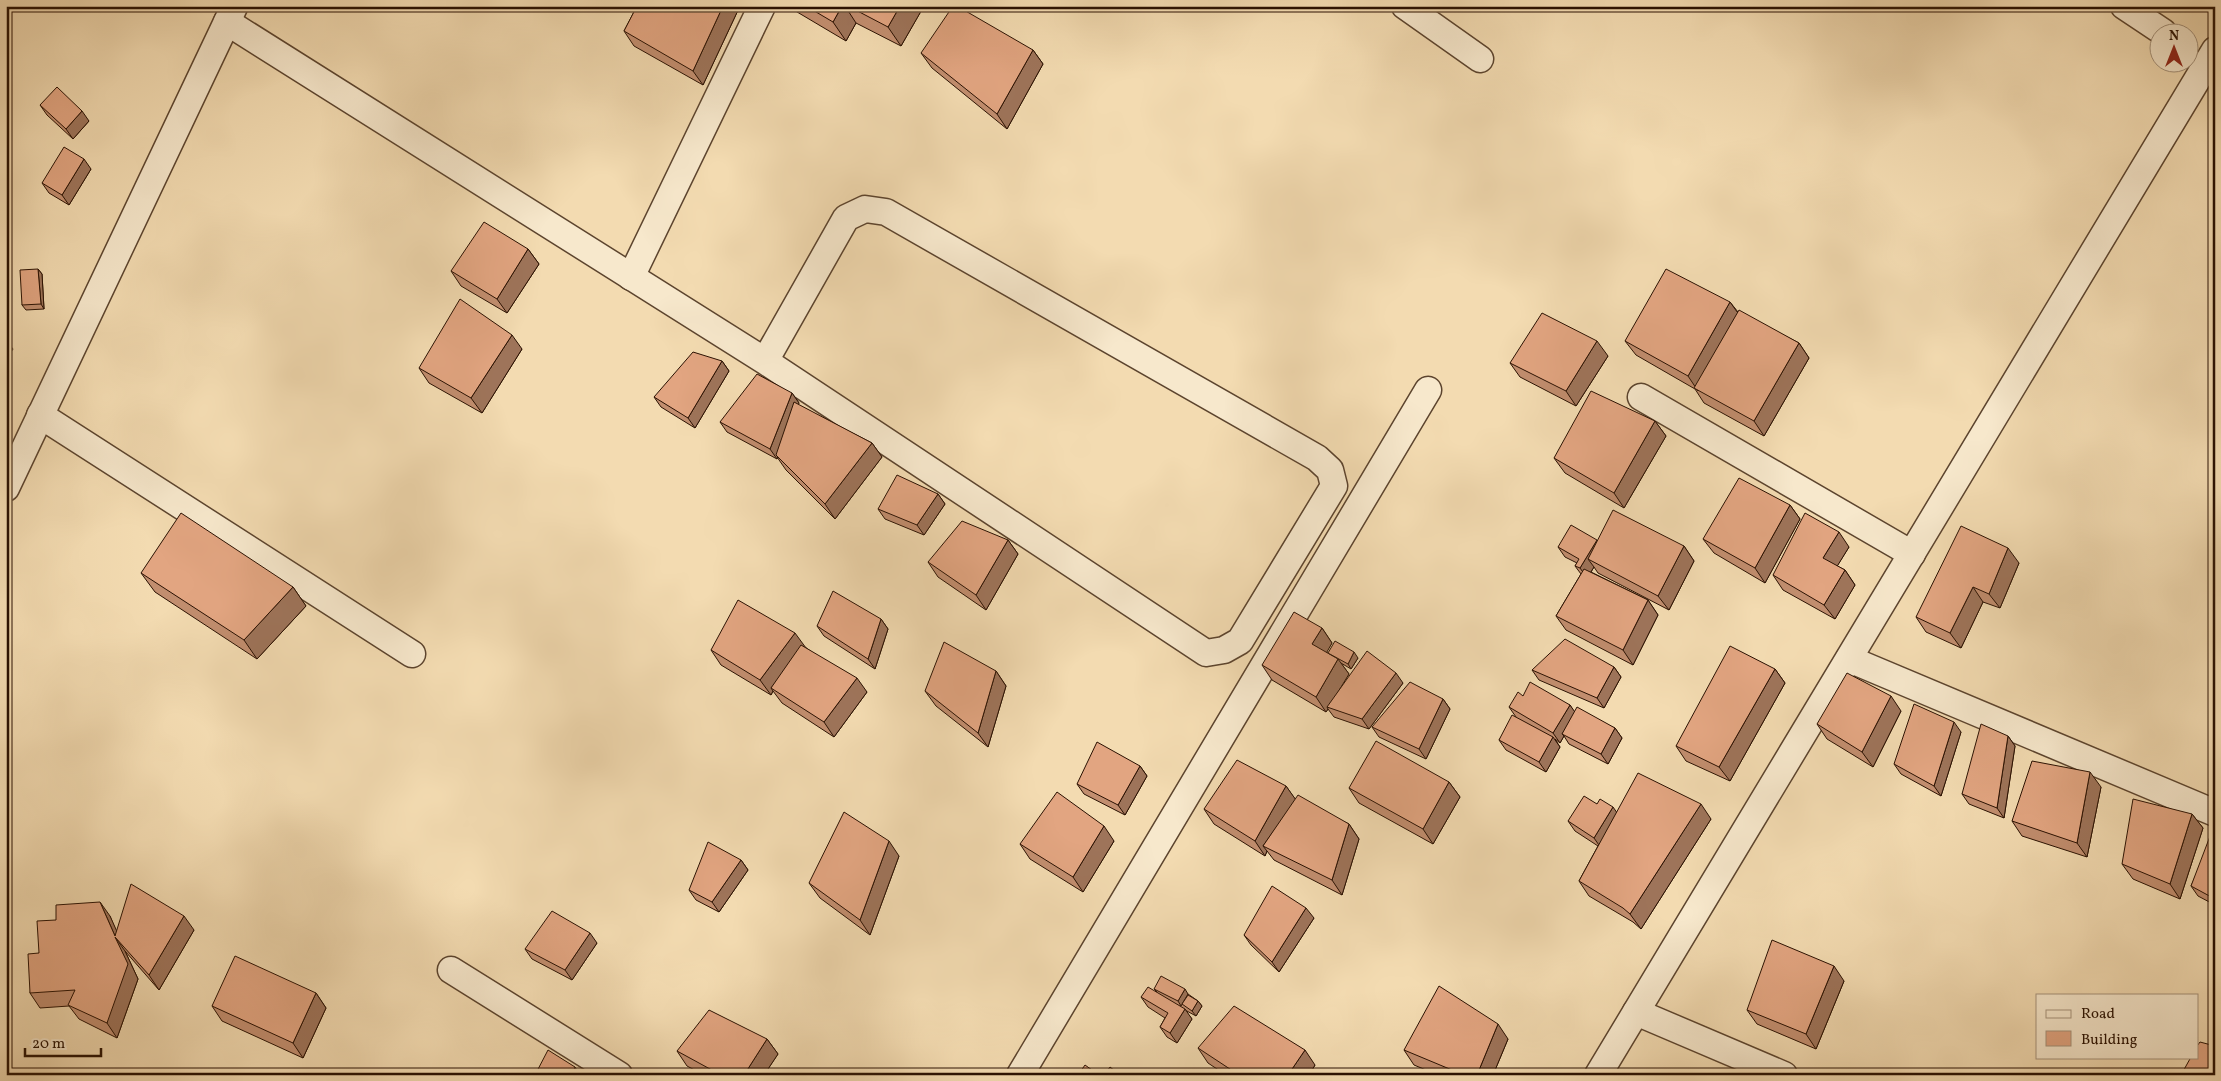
<svg xmlns="http://www.w3.org/2000/svg" width="2221" height="1081" viewBox="0 0 2221 1081" font-family="Vollkorn,serif">
  <style>
    .lines { fill: none; stroke-linecap: round; stroke-linejoin: round }
    .minor-casing { stroke: #5c442e; stroke-width: 29 }
    .minor { stroke: #f7e8cc; stroke-width: 26 }
    .wall { fill: #c28e6f; stroke: #2a1102 }
    .shaded-wall { fill: #9e745a; stroke: #2a1102 }
    .building { fill: #e2a581; stroke: #2a1102 }
  </style>
  <rect width="100%" height="100%" fill="#f3dbb1"/>
  <filter id="stains"><feTurbulence type="fractalNoise" baseFrequency=".004" numOctaves="4"/><feColorMatrix values="0 0 0 0 .2 0 0 0 0 .09 0 0 0 0 .02 0 0 0 .5 -.17"/></filter>
  <radialGradient id="worn" r=".72"><stop offset=".6" stop-color="#630" stop-opacity="0"/><stop offset="1" stop-color="#630" stop-opacity=".3"/></radialGradient>
  <g class="lines">
    <defs>
      <g id="minor">
        <path d="M1405,6l75,53"/>
        <path d="M2124,6l39,26"/>
        <path d="M227,22l538,339 441,292 18,-3 16,-9 94,-155 -4,-16 -13,-12 -431,-246 -21,-3 -19,9 -81,143"/>
        <path d="M631,277l131,-271"/>
        <path d="M1641,397l271,157"/>
        <path d="M40,415l372,239"/>
        <path d="M6,488l228,-481"/>
        <path d="M1849,659l366,154"/>
        <path d="M451,970l168,105"/>
        <path d="M1636,1012l148,63"/>
        <path d="M1020,1075l408,-685"/>
        <path d="M1598,1075l617,-1025"/>
      </g>
    </defs>
    <use href="#minor" class="minor-casing"/>
    <use href="#minor" class="minor"/>
  </g>
  <g class="wall">
    <path d="M637,6h103l-37,79 -69,-39 -10,-15z"/>
    <path d="M787,6h137l-23,40 -45,-23 -10,18z"/>
    <path d="M1033,50l10,14 -36,65 -75,-61 -11,-15z"/>
    <path d="M40,105l49,16 -16,18 -26,-24z"/>
    <path d="M91,169l-22,36 -20,-12 -7,-10z"/>
    <path d="M528,249l11,15 -32,49 -46,-27 -10,-15z"/>
    <path d="M38,269l4,5 2,35 -18,1 -4,-5z"/>
    <path d="M1730,302l8,10 61,31 10,15 -45,78 -60,-33 -9,-14 -59,-34 -11,-14z"/>
    <path d="M522,349l-40,64 -53,-30 -10,-15z"/>
    <path d="M1608,356l-32,50 -56,-29 -10,-14z"/>
    <path d="M722,361l7,10 -34,57 -34,-21 -7,-10z"/>
    <path d="M792,393l7,10 -1,2 74,38 10,14 -47,62 -49,-49 -9,-13v2l-50,-27 -7,-10z"/>
    <path d="M1655,421l11,15 -42,72 -59,-35 -11,-15z"/>
    <path d="M938,494l7,10 -21,31 -39,-16 -7,-10z"/>
    <path d="M1790,505l10,14 -35,64 -51,-30 -11,-14z"/>
    <path d="M1008,540l10,14 -32,56 -48,-33 -10,-15z"/>
    <path d="M1597,541l87,5 10,15 -25,49 -71,-37 -4,-6 -3,5 57,28 10,15 -25,50 -67,-35 -10,-14 25,-42 -6,-8 2,-3 -12,-6 -7,-10z"/>
    <path d="M1849,547l-12,19 8,4 10,15 -20,34 -52,-29 -10,-15z"/>
    <path d="M2019,563l-19,45 -17,-6 -22,46 -35,-16 -10,-15z"/>
    <path d="M141,573l152,14 13,19 -49,53 -102,-67z"/>
    <path d="M881,619l7,10 -13,40 -51,-33 -7,-10z"/>
    <path d="M1322,628l10,15 -6,9 3,2 29,4 -7,11 -10,-6 8,11 -8,12 62,-3 -34,46 -35,-12 -6,-8 -2,3 -54,-32 -10,-15z"/>
    <path d="M805,647l62,45 -33,45 -52,-34 -9,-12 -2,4 -50,-30 -10,-15z"/>
    <path d="M1614,667l7,10 -17,31 -65,-28 -7,-10z"/>
    <path d="M1775,669l10,14 -55,98 -44,-20 -10,-15z"/>
    <path d="M996,671l10,15 -18,61 -52,-41 -11,-15z"/>
    <path d="M1523,696l47,9 4,7 41,16 7,10 -14,26 -39,-20 -5,-8 -4,7 -5,-4 5,8 -14,25 -40,-22 -7,-10 17,-23 -7,-10z"/>
    <path d="M1443,699l7,10 -24,50 -47,-22 -7,-10z"/>
    <path d="M1901,711l-28,56 -46,-28 -10,-15z"/>
    <path d="M1961,732l-20,64 -40,-22 -7,-10z"/>
    <path d="M2008,736l7,10 -11,72 -35,-14 -7,-10z"/>
    <path d="M1140,766l7,10 -22,39 -41,-21 -7,-10z"/>
    <path d="M1449,782l11,15 -27,47 -74,-41 -10,-15z"/>
    <path d="M1286,786l9,13 54,25 10,15 -17,56 -68,-35 -7,-9 -2,5 -51,-32 -10,-15z"/>
    <path d="M2101,787l-14,70 -65,-21 -10,-15z"/>
    <path d="M1597,804l19,9 95,6 -70,110 -8,-7 -44,-26 -10,-15 19,-35 -23,-15 -7,-10z"/>
    <path d="M2192,814l11,14 -23,71 -47,-20 -11,-15z"/>
    <path d="M2215,832v73l-17,-9 -7,-10z"/>
    <path d="M1114,841l-31,51 -53,-33 -10,-15z"/>
    <path d="M899,856l-29,79 -50,-37 -11,-15z"/>
    <path d="M741,860l7,10 -29,42 -23,-12 -7,-10z"/>
    <path d="M110,916l6,15 78,-1 -35,60 -34,-39 13,28 -21,59 -38,-19 -10,-13 -29,2 -10,-15 9,-40 17,-33z"/>
    <path d="M1314,918l-35,54 -28,-27 -7,-10z"/>
    <path d="M597,943l-25,37 -40,-21 -7,-10z"/>
    <path d="M1844,981l-28,68 -59,-25 -10,-14z"/>
    <path d="M1154,989l34,5 10,7 4,5 -6,10 -11,-6 7,9 -15,24 -10,-6 -7,-10 5,-9 -17,-11 -7,-10 16,-5z"/>
    <path d="M316,993l10,15 -23,50 -81,-37 -10,-15z"/>
    <path d="M767,1039l11,15 -14,21h-60l-17,-9 -10,-15z"/>
    <path d="M1508,1039l-15,36h-55l-24,-10 -10,-15z"/>
    <path d="M1198,1048l117,17 -6,10h-83l-18,-12z"/>
  </g>
  <g class="shaded-wall">
    <path d="M723,6h17l-37,79 -10,-14z"/>
    <path d="M842,6h3l11,17 -10,18 -13,-19z"/>
    <path d="M900,6h24l-23,40 -13,-19z"/>
    <path d="M1033,50l10,14 -36,65 -10,-15z"/>
    <path d="M82,111l7,10 -16,18 -7,-10z"/>
    <path d="M84,159l7,10 -22,36 -7,-10z"/>
    <path d="M528,249l11,15 -32,49 -10,-14z"/>
    <path d="M38,269l4,5 2,35 -3,-5z"/>
    <path d="M1730,302l10,14 -42,75 -10,-15z"/>
    <path d="M512,335l10,14 -40,64 -11,-15z"/>
    <path d="M1597,341l11,15 -32,50 -10,-15z"/>
    <path d="M1799,343l10,15 -45,78 -10,-15z"/>
    <path d="M9,344l4,5 -7,11v-11z"/>
    <path d="M722,361l7,10 -34,57 -7,-10z"/>
    <path d="M792,393l7,10 -22,56 -7,-10z"/>
    <path d="M1655,421l11,15 -42,72 -10,-15z"/>
    <path d="M872,443l10,14 -47,62 -10,-15z"/>
    <path d="M938,494l7,10 -21,31 -7,-10z"/>
    <path d="M1790,505l10,14 -35,64 -10,-15z"/>
    <path d="M1839,532l10,15 -16,26 -10,-15z"/>
    <path d="M1008,540l10,14 -32,56 -10,-15z"/>
    <path d="M1597,540l7,10 -16,9 6,8 -7,11 -7,-10z"/>
    <path d="M1684,546l10,15 -25,49 -11,-14z"/>
    <path d="M2008,548l11,15 -19,45 -11,-14z"/>
    <path d="M1845,570l10,15 -20,34 -11,-14z"/>
    <path d="M293,587l13,19 -49,53 -13,-19z"/>
    <path d="M1973,587l10,15 -22,46 -11,-15z"/>
    <path d="M1648,600l10,15 -25,50 -10,-15z"/>
    <path d="M881,619l7,10 -13,40 -7,-10z"/>
    <path d="M1322,628l10,15 -9,16 -11,-15z"/>
    <path d="M795,633l11,15 -35,40 2,3 -2,4 -11,-15z"/>
    <path d="M1354,652l4,6 -7,11 -3,-5z"/>
    <path d="M1338,659l11,15 -20,33h-2l1,2 -2,3 -10,-15z"/>
    <path d="M1614,667l7,10 -17,31 -7,-10z"/>
    <path d="M1775,669l10,14 -55,98 -11,-14z"/>
    <path d="M996,671l10,15 -18,61 -10,-14z"/>
    <path d="M1396,673l7,10 -34,46 -7,-10z"/>
    <path d="M857,678l10,14 -33,45 -10,-15z"/>
    <path d="M1891,696l10,15 -28,56 -11,-15z"/>
    <path d="M1443,699l7,10 -24,50 -7,-10z"/>
    <path d="M1570,705l7,10 -15,19 2,2 -4,7 -7,-10z"/>
    <path d="M1954,722l7,10 -20,64 -7,-10z"/>
    <path d="M1615,728l7,10 -14,26 -7,-10z"/>
    <path d="M2008,736l7,10 -11,72 -7,-10z"/>
    <path d="M1553,737l7,10 -14,25 -7,-10z"/>
    <path d="M1140,766l7,10 -22,39 -7,-10z"/>
    <path d="M2090,772l11,15 -14,70 -10,-14z"/>
    <path d="M1449,782l11,15 -27,47 -10,-15z"/>
    <path d="M1286,786l10,14 -33,46 4,5 -2,5 -10,-15z"/>
    <path d="M1701,804l10,15 -70,110 -11,-15z"/>
    <path d="M1613,807l7,10 -19,31 -7,-10z"/>
    <path d="M2192,814l11,14 -23,71 -10,-15z"/>
    <path d="M1349,824l10,15 -17,56 -10,-15z"/>
    <path d="M1104,826l10,15 -31,51 -10,-15z"/>
    <path d="M889,841l10,15 -29,79 -10,-15z"/>
    <path d="M741,860l7,10 -29,42 -7,-10z"/>
    <path d="M100,902l10,14 13,29 -8,-9z"/>
    <path d="M1306,908l8,10 -35,54 -7,-10z"/>
    <path d="M184,916l10,14 -35,60 -10,-15z"/>
    <path d="M590,933l7,10 -25,37 -7,-10z"/>
    <path d="M115,937l10,14 13,28 -21,59 -10,-15z"/>
    <path d="M1834,966l10,15 -28,68 -10,-15z"/>
    <path d="M1185,989l3,5 -7,12 -3,-5z"/>
    <path d="M316,993l10,15 -23,50 -10,-15z"/>
    <path d="M1198,1001l4,5 -6,10 -4,-5z"/>
    <path d="M1185,1009l7,10 -15,24 -7,-10z"/>
    <path d="M1498,1024l10,15 -15,36h-16z"/>
    <path d="M767,1039l11,15 -14,21h-20z"/>
    <path d="M1305,1050l10,15 -6,10h-21z"/>
    <path d="M575,1067l5,8h-8z"/>
  </g>
  <g class="building">
    <path d="M637,6h86l-30,65 -69,-40z"/>
    <path d="M806,6h36l-9,16z"/>
    <path d="M848,6h52l-12,21z"/>
    <path d="M953,6h4l76,44 -36,64 -76,-61z"/>
    <path d="M57,87l25,24 -16,18 -26,-24z"/>
    <path d="M64,147l20,12 -22,36 -20,-12z"/>
    <path d="M484,222l44,27 -31,50 -46,-28z"/>
    <path d="M38,269l3,35 -19,1 -2,-35z"/>
    <path d="M1666,269l64,33 -42,74 -63,-35z"/>
    <path d="M460,299l52,36 -41,63 -52,-30z"/>
    <path d="M1739,310l60,33 -45,78 -60,-33z"/>
    <path d="M1542,313l55,28 -31,50 -56,-28z"/>
    <path d="M6,343l3,1 -3,5z"/>
    <path d="M693,352l29,9 -34,57 -34,-21z"/>
    <path d="M757,374l35,19 -22,56 -50,-27z"/>
    <path d="M1591,391l64,30 -41,72 -60,-35z"/>
    <path d="M794,402l78,41 -47,61 -49,-49z"/>
    <path d="M897,475l41,19 -21,31 -39,-16z"/>
    <path d="M1739,478l51,27 -35,63 -52,-29z"/>
    <path d="M1613,510l71,36 -26,50 -70,-37z"/>
    <path d="M181,513l112,74 -49,53 -103,-67z"/>
    <path d="M1805,513l34,19 -16,26 22,12 -21,35 -51,-30z"/>
    <path d="M962,521l46,19 -32,55 -48,-33z"/>
    <path d="M1571,525l26,15 -17,28 -5,-2 4,-7 -21,-12z"/>
    <path d="M1961,526l47,22 -19,46 -16,-7 -23,46 -34,-16z"/>
    <path d="M1584,569l64,31 -25,50 -67,-34z"/>
    <path d="M833,591l48,28 -13,40 -51,-33z"/>
    <path d="M738,600l57,33 -35,47 -49,-30z"/>
    <path d="M1294,612l28,16 -10,16 26,15 -22,38 -54,-32z"/>
    <path d="M1565,639l49,28 -17,31 -65,-28z"/>
    <path d="M1335,641l19,11 -6,12 -20,-11z"/>
    <path d="M944,642l52,29 -18,62 -53,-42z"/>
    <path d="M801,645l56,33 -33,44 -53,-34z"/>
    <path d="M1730,646l45,23 -56,98 -43,-21z"/>
    <path d="M1367,651l29,22 -34,46 -35,-12z"/>
    <path d="M1847,673l44,23 -29,56 -45,-28z"/>
    <path d="M1410,682l33,17 -24,50 -47,-22z"/>
    <path d="M1530,682l40,23 -17,28 -44,-26 9,-15 5,4z"/>
    <path d="M1914,704l40,18 -20,64 -40,-22z"/>
    <path d="M1577,707l38,21 -14,26 -39,-20z"/>
    <path d="M1512,715l41,22 -14,25 -40,-22z"/>
    <path d="M1981,724l27,12 -11,72 -35,-14z"/>
    <path d="M1376,741l73,41 -26,47 -74,-41z"/>
    <path d="M1097,742l43,24 -22,39 -41,-21z"/>
    <path d="M1237,760l49,26 -31,55 -51,-32z"/>
    <path d="M2032,761l58,11 -13,71 -65,-22z"/>
    <path d="M1638,773l63,31 -71,110 -7,-6 -44,-27z"/>
    <path d="M1057,792l47,34 -31,51 -53,-33z"/>
    <path d="M1298,795l51,29 -17,56 -69,-34z"/>
    <path d="M1584,796l13,8 3,-5 13,8 -19,31 -26,-17z"/>
    <path d="M2133,799l59,15 -22,70 -48,-20z"/>
    <path d="M844,812l45,29 -29,79 -51,-37z"/>
    <path d="M2212,831l3,1v67l-24,-13z"/>
    <path d="M708,842l33,18 -29,42 -23,-12z"/>
    <path d="M131,884l53,32 -35,59 -34,-38 13,27 -21,59 -39,-18 7,-15 -45,3 -2,-39 11,-1 -2,-32 19,-1v-15l44,-3 15,34z"/>
    <path d="M1272,886l34,22 -34,54 -28,-27z"/>
    <path d="M552,911l38,22 -25,37 -40,-21z"/>
    <path d="M1772,940l62,26 -28,68 -59,-24z"/>
    <path d="M235,956l81,37 -23,50 -81,-37z"/>
    <path d="M1161,976l24,13 -7,12 -24,-12z"/>
    <path d="M1439,986l59,38 -21,51h-13l-60,-25z"/>
    <path d="M1148,987l37,22 -15,24 -10,-6 8,-14 -27,-16z"/>
    <path d="M1188,995l10,6 -6,10 -10,-7z"/>
    <path d="M1234,1006l71,44 -17,25h-49l-41,-27z"/>
    <path d="M709,1010l58,29 -23,36h-23l-44,-24z"/>
    <path d="M2200,1042l15,4v29h-34l10,-18h6v-11z"/>
    <path d="M548,1050l27,17 -3,8h-37z"/>
    <path d="M1085,1065l14,10h-21z"/>
    <path d="M1110,1067l10,8h-16z"/>
  </g>
  <rect width="2221" height="1081" fill="none" stroke="#f3dbb1" stroke-width="25"/>
  <rect x="8" y="8" width="2206" height="1066" fill="none" stroke="#2a1102" stroke-width="2.5"/>
  <rect x="12" y="12" width="2196" height="1056" fill="none" stroke="#2a1102"/>
  <rect x="2036" y="994" width="162" height="65" fill="#f7e8cc" stroke="#a5927b"/>
  <rect x="2046" y="1010" width="25" height="8" fill="#f7e8cc" stroke="#a5927b"/>
  <text x="2081" y="1018" font-size="15" fill="#2a1102">Road</text>
  <rect x="2046" y="1031" width="25" height="15" fill="#e2a581" stroke="#a5927b"/>
  <text x="2081" y="1044" font-size="15" fill="#2a1102">Building</text>
  <g transform="translate(2174 48)"><circle r="24" fill="#f7e8cc" stroke="#a5927b"/>
  <path d="M0-4L9 19L0 12L-9 19Z" fill="#8f2418"/>
  <text y="-8" font-size="14" font-weight="bold" text-anchor="middle" fill="#2a1102">N</text>
  </g>
  <path d="M25 1048v8h76v-8" fill="none" stroke="#2a1102" stroke-width="2.5"/>
  <text x="32" y="1048" font-size="15" fill="#2a1102" stroke="#f7e8cc" stroke-width="4" paint-order="stroke">20 m</text>
  <rect width="100%" height="100%" filter="url(#stains)"/>
  <rect width="100%" height="100%" fill="url(#worn)"/>
</svg>
